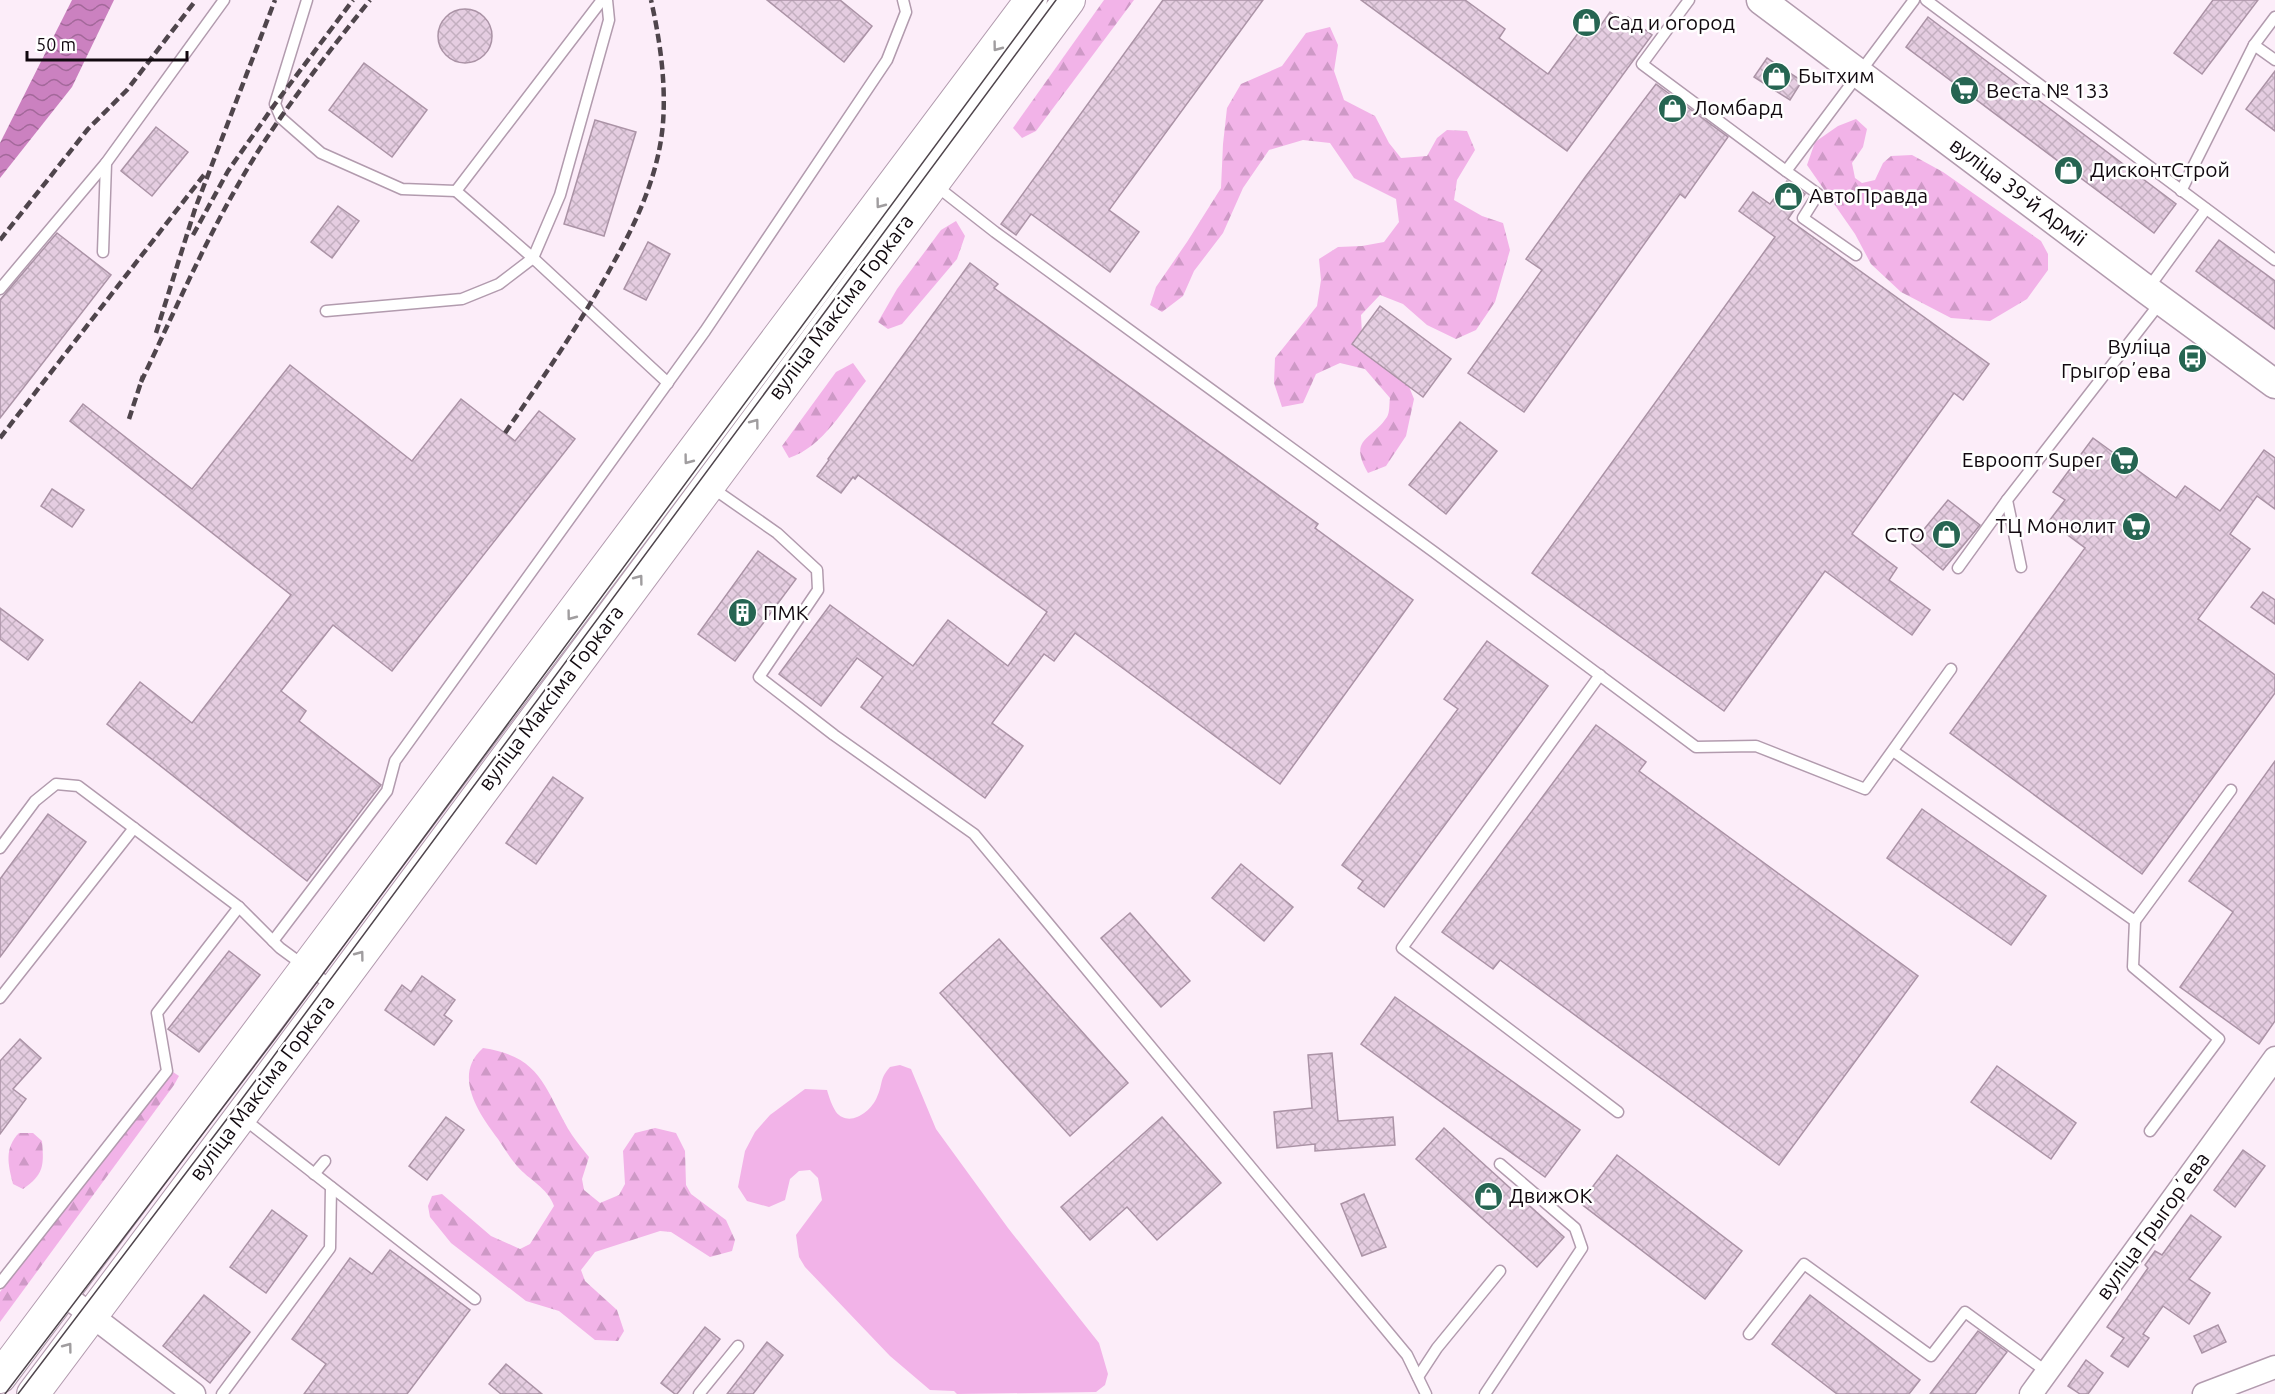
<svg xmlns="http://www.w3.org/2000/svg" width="2275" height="1394" viewBox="0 0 2275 1394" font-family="Ubuntu,sans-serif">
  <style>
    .grass { fill: #f2b3e8 }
    .forest { fill: url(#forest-firs) }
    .water { fill: url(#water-waves) }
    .building { fill: url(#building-cross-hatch); stroke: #ab93a6; stroke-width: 1.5 }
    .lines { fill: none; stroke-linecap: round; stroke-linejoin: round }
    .service-casing { stroke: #b29bae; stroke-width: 13 }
    .minor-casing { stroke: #b29bae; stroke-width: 25 }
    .tertiary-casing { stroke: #b29bae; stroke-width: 31 }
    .secondary-casing { stroke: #b29bae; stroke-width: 34 }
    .service { stroke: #fff; stroke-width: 10 }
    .minor { stroke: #fff; stroke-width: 22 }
    .tertiary { stroke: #fff; stroke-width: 28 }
    .secondary { stroke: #fff; stroke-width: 32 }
    .tram { stroke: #4f454c; stroke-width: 1.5 }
    .rail { stroke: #4f454c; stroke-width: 4.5; stroke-dasharray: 9 4.5; stroke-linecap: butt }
    .oneway { stroke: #a09d9f }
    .labels { text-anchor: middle; stroke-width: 5; stroke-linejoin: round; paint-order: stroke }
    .poi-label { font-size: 21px; fill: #11090f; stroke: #fff; text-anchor: start }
    .street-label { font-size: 21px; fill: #11090f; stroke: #fff }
  </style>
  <defs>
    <pattern id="forest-firs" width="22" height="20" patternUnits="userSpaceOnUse" patternTransform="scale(1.5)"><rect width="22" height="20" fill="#f2b3e8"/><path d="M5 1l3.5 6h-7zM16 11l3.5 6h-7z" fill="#ce99c6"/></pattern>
    <pattern id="water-waves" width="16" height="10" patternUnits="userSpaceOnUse" patternTransform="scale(1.5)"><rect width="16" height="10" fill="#cb81c0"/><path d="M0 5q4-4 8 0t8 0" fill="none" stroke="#a3689a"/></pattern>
    <pattern id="building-cross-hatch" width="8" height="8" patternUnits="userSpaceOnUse" patternTransform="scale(1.5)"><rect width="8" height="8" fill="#e5cde1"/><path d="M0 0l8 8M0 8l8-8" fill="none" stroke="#c3afc0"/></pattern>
  </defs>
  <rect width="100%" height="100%" fill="#fcedf9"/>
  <path class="grass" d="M900,1065l11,4 25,60 72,99 91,115 9,31 -3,11 -9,7 -139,2 -3,-3 -24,-1 -40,-34 -85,-89 -6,-10 -3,-22 26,-35 -4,-22 -8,-8 -11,1 -9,8 -5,21 -16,7 -22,-6 -9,-14 7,-36 10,-19 15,-17 35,-26 22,1c2,7 5,16 9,22 13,16 35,0 41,-15 6,-12 2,-18 13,-30z"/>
  <g class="forest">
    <path d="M1104,0h30l-98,131 -14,7 -9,-10z"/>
    <path d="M1330,27l8,18 -4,26 10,29 31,16 14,27 12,15 26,-2 10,-18 10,-8 20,1 8,19 -18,30 -3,20 28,16 21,7 7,27 -15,52 -19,28 -20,9 -29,-14 -24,-21 -23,-9 -19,20 1,19 42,40 10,25 -8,37 -20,30 -18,7c-20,-35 3,-32 19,-56 3,-5 2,-13 3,-19l-25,-29 -25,-6 -24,11 -13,29 -21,4 -8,-24 1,-25 42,-52 4,-26 -2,-21 19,-12 24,-1 22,-4 15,-20 -3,-23 -42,-21 -24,-35 -27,-3 -34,10 -26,38 -20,45 -29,38 -11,25 -21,16 -12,-7 6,-18 31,-45 34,-54 2,-44 4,-36 14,-24 41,-18 24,-33z"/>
    <path d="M1856,119l11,10 -4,18 -11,16 3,15 7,5 13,-3 8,-17 8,-7 21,-1 31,17 98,69 7,13v16l-21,29 -37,22 -39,-3 -50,-26 -30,-28 -16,-30 -48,-69 8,-23 23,-16z"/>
    <path d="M956,221l9,15 -8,23 -55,65 -14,5 -10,-7 19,-33 44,-59z"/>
    <path d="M853,363l13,18c-22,27 -43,66 -77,77l-7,-12 54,-74z"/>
    <path d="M483,1048c61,9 61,42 89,87 5,7 11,15 17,22l-7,22 2,11 16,13 19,-8 6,-11 -2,-33 12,-18 20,-5 21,5 9,18 1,34 5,9 35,26 9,20 -3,11 -22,6 -39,-25 -11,-1 -65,21 -14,18 4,11 32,29 7,21 -6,10 -23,-1 -36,-29 -33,-10 -75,-58 -21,-26 -2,-11 4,-10 10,-2 49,42 29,13 10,-5 24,-38c-6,-18 -25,-26 -37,-40 -7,-8 -13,-18 -19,-27 -19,-25 -46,-64 -15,-91z"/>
    <path d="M173,1072l6,4 -5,9 -174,237v-30z"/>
    <path d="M19,1133h14l9,8c2,25 2,33 -19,48l-10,-5c-5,-19 -9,-36 6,-51z"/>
  </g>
  <path class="water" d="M72,0h42l-42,87 -72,91v-35z"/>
  <g class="building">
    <path d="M767,0h73l32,26 -28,36z"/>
    <path d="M1163,0h100l-154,210 30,22 -29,40 -79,-58 -15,21 -15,-11z"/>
    <path d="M1361,0h104l40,29 -6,9 49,36 42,-57 11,8 9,-13 14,11 4,-6 24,18 -85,116z"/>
    <path d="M2213,0h45l-56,74 -28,-21z"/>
    <circle cx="465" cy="36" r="27"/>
    <path d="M1928,17l248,187 -22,29 -248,-186z"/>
    <path d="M1767,58l35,23 -12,19 -36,-23z"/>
    <path d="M364,63l63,47 -35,47 -63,-47z"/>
    <path d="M2275,71v60l-29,-22z"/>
    <path d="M1656,84l72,53 -43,61 -5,-4 -156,218 -56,-39 74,-103 -16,-11 60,-83z"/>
    <path d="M595,120l41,12 -32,104 -40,-12z"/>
    <path d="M156,127l32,25 -36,44 -31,-25z"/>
    <path d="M1787,181l18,13 -17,25 201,145 -26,36 -9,-7 -102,141 45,34 -8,12 41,30 -18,25 -87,-64 -101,140 -192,-138 243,-336 -36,-26 14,-19 17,12z"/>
    <path d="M338,206l21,15 -27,37 -21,-16z"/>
    <path d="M57,233l54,42 -111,143v-118z"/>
    <path d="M2219,240l56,41v48l-79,-58z"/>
    <path d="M648,242l22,12 -24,46 -22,-11z"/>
    <path d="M970,263l28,21 -4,4 324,236 -3,4 98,72 -133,184 -205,-151 -21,28 -10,-7 -52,69 31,23 -38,52 -124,-91 22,-30 -26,-19 -36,48 -42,-32 51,-69 83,61 35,-46 60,46 39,-54 -189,-137 -3,4 -2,-2 -12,16 -24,-17 12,-16 -1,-1z"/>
    <path d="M1380,306l71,53 -28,38 -71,-53z"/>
    <path d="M290,365l122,96 49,-62 54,42 24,-30 36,28 -183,232 -59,-46 -52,66 25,20 -7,10 82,64 -74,96 -200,-157 33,-42 52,41 99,-128 -221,-174 13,-17 109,85z"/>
    <path d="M1460,422l37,29 -51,63 -37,-29z"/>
    <path d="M2093,438l83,60 9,-12 35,25 44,-61 11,8v51l-18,-13 -27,38 20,15 -52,70 77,56v18l-133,181 -192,-141 135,-185 -36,-27 16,-21 -12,-8z"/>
    <path d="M52,489l32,21 -12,17 -31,-21z"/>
    <path d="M1948,500l32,25 -37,45 -31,-26z"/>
    <path d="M758,551l38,28 -61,82 -37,-27z"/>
    <path d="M2263,592l12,8v24l-24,-17z"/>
    <path d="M0,608l43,32 -15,20 -28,-21z"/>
    <path d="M1487,641l61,45 -164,221 -26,-19 5,-7 -21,-16 116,-156 -14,-10z"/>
    <path d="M1596,725l50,37 -7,9 279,205 -139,189 -279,-205 -7,9 -51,-37z"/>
    <path d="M2275,761v260l-16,23 -79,-57 53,-75 -44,-31z"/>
    <path d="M553,777l30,21 -47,66 -30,-21z"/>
    <path d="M1922,809l124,87 -35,49 -124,-87z"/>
    <path d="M48,814l38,28 -86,115v-78z"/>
    <path d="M1241,864l52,43 -29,34 -52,-43z"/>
    <path d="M1130,913l60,68 -29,26 -60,-69z"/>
    <path d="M999,939l129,144 -58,53 -130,-143z"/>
    <path d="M229,951l31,24 -61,77 -31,-23z"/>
    <path d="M422,976l33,24 -11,15 8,6 -18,24 -49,-35 17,-25 9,7z"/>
    <path d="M1395,997l185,133 -35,47 -184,-133z"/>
    <path d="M20,1039l21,19 -28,31 13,10 -26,35v-73z"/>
    <path d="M1332,1053l6,68 55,-4 2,28 -80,6v-7l-38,4 -3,-36 38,-4 -4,-53z"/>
    <path d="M1997,1066l79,57 -25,36 -80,-57z"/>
    <path d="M446,1117l18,13 -37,50 -18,-14z"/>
    <path d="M1162,1117l59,66 -64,57 -30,-33 -37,33 -29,-33z"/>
    <path d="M1444,1128l120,109 -27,30 -121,-108z"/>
    <path d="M2243,1150l22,16 -30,41 -21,-17z"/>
    <path d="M1617,1155l125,96 -37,48 -125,-96z"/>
    <path d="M1364,1194l22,53 -24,9 -21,-52z"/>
    <path d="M272,1210l35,26 -41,57 -36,-26z"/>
    <path d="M2191,1215l30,22 -32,42 21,14 -21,31 -26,-18 -20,28 6,4 -21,29 -17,-11 13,-18 -17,-11 41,-59 -3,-3 10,-14 7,4z"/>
    <path d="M390,1250l80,60 -63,84h-103l22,-30 -34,-25 58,-81 22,16z"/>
    <path d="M204,1295l46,37 -40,51 -47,-37z"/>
    <path d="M1810,1295l110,85 -11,14h-72l-65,-50z"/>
    <path d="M2218,1325l8,17 -24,11 -8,-17z"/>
    <path d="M705,1327l15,12 -43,55h-2l-14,-11z"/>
    <path d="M1978,1331l29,21 -32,42h-45z"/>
    <path d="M767,1342l16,13 -30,39h-26z"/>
    <path d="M2086,1360l17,13 -15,21h-8l-12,-8z"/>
    <path d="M506,1364l36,30h-41l-12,-10z"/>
  </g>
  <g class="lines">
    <defs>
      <g id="service">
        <path d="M307,0l-32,104 6,14 40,35 81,36 54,2"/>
        <path d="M602,0l-146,191 77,67 135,125"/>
        <path d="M1689,0l-47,64 144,107"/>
        <path d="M1926,0l349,260"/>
        <path d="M2254,45l21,15"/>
        <path d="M935,185l60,47 439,320 262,195 60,-1 109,43 86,-120"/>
        <path d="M2181,191l73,-146 21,-28"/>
        <path d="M103,252l3,-89 118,-163"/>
        <path d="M1856,255l-53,-37 15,-24 -32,-23 128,-171"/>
        <path d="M0,289l106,-126"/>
        <path d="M2147,290l59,-81"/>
        <path d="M326,311l136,-12 37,-15 34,-26 27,-63 49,-175 -2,-20"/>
        <path d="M711,487l66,46 40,37 1,20 -59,87 75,58 140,99 433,521 19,39"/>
        <path d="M2021,567l-14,-67 153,-197"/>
        <path d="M1958,568l49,-68"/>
        <path d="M1600,675l-198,273 216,164"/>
        <path d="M1893,751l242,170 96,-131"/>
        <path d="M0,848l35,-47 21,-17 22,2 161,121 41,41 53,39"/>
        <path d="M2135,921l-2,46 86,72 -69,92"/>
        <path d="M273,941l114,-150 8,-30 310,-430 182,-271 19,-48 -3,-12"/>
        <path d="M0,998l134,-170"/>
        <path d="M244,1119l231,180"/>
        <path d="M314,1174l11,-13"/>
        <path d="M0,1283l167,-212 -10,-58 82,-106"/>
        <path d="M1749,1334l55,-70 127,92 34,-44 82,60"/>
        <path d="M1418,1377l19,-29 63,-77"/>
        <path d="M222,1394l108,-146 1,-61"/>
        <path d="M699,1394l39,-48"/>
        <path d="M1485,1394l97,-146 -7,-20 -75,-64"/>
      </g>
      <g id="minor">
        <path d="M62,1293l132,101"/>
        <path d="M2031,1394l244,-336"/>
        <path d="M2204,1394l71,-27"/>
      </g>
      <path id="tertiary" d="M1761,0l386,290 128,94"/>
      <g id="secondary">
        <path d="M0,1377l1031,-1377"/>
        <path d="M33,1394l208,-278 828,-1116"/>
      </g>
    </defs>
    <use href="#service" class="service-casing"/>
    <use href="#minor" class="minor-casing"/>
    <use href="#tertiary" class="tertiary-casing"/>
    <use href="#secondary" class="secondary-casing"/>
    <use href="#service" class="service"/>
    <use href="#minor" class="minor"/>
    <use href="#tertiary" class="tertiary"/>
    <use href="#secondary" class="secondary"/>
    <g class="tram">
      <path d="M5,1394l272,-358 766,-1036"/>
      <path d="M18,1394l215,-283 823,-1111"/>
    </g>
    <g class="rail">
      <path d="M193,235l35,-64 47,-67 78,-104"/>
      <path d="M0,240l88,-111 39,-39 69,-90"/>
      <path d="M156,333l39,-124 80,-209"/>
      <path d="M141,382c39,-82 75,-167 125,-243 32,-48 68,-94 104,-139"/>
      <path d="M129,419l14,-43"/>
      <path d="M505,433c39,-57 78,-113 110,-173 24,-43 44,-88 48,-137 3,-41 -3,-83 -12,-123"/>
      <path d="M0,438l204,-263"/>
    </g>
  </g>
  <defs><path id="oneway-chevron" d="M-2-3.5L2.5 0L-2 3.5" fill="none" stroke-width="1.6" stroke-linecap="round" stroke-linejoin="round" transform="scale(1.5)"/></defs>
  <g class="oneway">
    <use href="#oneway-chevron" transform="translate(997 47) rotate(127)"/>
    <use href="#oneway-chevron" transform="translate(880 204) rotate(127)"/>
    <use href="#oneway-chevron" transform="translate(755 423) rotate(-53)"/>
    <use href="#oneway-chevron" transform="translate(688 460) rotate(127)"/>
    <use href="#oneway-chevron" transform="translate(639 579) rotate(-53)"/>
    <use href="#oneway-chevron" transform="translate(571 616) rotate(127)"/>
    <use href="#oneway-chevron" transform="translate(360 955) rotate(-53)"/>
    <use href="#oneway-chevron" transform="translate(68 1347) rotate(-53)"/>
  </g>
  <defs>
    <symbol id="shop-disc" viewBox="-11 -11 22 22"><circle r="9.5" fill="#266552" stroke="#fff"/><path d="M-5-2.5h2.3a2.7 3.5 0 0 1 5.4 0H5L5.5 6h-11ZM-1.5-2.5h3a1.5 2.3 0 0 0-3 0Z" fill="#fff"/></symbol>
    <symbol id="supermarket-disc" viewBox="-11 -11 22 22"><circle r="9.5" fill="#266552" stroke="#fff"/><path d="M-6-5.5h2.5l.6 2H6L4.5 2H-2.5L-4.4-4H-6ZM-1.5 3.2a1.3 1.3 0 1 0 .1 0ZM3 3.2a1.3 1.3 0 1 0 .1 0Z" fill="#fff"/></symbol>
    <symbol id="bus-disc" viewBox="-11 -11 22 22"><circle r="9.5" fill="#266552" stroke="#fff"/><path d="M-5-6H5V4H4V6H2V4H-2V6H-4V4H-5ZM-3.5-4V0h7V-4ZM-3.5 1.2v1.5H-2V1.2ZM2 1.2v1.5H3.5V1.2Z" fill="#fff"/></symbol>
    <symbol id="building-disc" viewBox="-11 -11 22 22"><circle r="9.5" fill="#266552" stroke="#fff"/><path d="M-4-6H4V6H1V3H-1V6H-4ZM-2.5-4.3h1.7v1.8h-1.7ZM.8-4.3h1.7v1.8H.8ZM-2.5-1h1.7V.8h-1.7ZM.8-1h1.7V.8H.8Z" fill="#fff"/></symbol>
  </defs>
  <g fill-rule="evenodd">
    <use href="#shop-disc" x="1570" y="6" width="33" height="33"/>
    <use href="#shop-disc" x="1760" y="60" width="33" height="33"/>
    <use href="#supermarket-disc" x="1948" y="74" width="33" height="33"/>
    <use href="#shop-disc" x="1656" y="92" width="33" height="33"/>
    <use href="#shop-disc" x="2052" y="154" width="33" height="33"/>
    <use href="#shop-disc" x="1772" y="180" width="33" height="33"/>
    <use href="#bus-disc" x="2176" y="342" width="33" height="33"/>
    <use href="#supermarket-disc" x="2108" y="444" width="33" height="33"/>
    <use href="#supermarket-disc" x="2120" y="510" width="33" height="33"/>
    <use href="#shop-disc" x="1930" y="518" width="33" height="33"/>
    <use href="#building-disc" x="726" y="596" width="33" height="33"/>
    <use href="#shop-disc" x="1472" y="1180" width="33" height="33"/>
  </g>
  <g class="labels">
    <g class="poi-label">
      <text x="1607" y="30">Сад и огород</text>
      <text x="1798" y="83">Бытхим</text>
      <text x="1986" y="98">Веста № 133</text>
      <text x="1693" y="115">Ломбард</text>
      <text x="2090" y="177">ДисконтСтрой</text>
      <text x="1809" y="203">АвтоПравда</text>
      <text x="2171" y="354" text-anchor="end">Вуліца<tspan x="2171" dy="24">Грыгорʼева</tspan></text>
      <text x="2103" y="467" text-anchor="end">Евроопт Super</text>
      <text x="2116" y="533" text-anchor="end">ТЦ Монолит</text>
      <text x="1925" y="542" text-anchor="end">СТО</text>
      <text x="763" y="620">ПМК</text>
      <text x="1509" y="1203">ДвижОК</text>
    </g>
    <g class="street-label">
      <text transform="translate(2018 192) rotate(37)" y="7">вуліца 39-й Арміі</text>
      <text transform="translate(841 307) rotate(-53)" y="7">вуліца Максіма Горкага</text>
      <text transform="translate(551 698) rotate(-53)" y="7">вуліца Максіма Горкага</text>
      <text transform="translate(262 1088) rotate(-53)" y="7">вуліца Максіма Горкага</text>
      <text transform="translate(2153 1226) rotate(-54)" y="7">вуліца Грыгорʼева</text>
    </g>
  </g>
  <path d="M27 51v9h160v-9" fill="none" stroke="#11090f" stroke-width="3"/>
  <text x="36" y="51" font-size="18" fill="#11090f" stroke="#ffffff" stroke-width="4.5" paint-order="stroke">50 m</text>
</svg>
